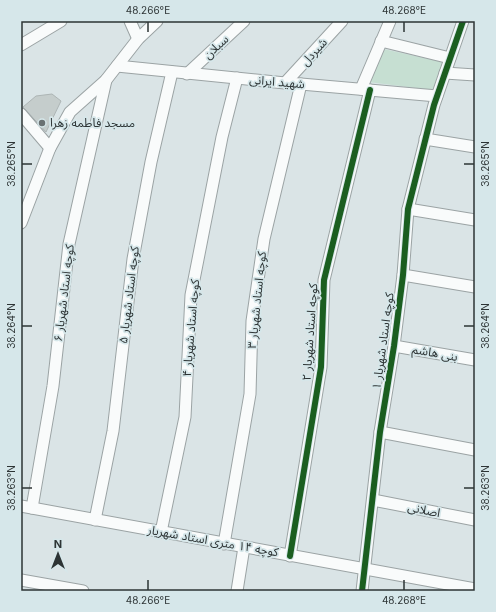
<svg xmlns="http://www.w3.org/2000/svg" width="496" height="612" viewBox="0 0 496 612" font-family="Inter,'Noto Sans Arabic',sans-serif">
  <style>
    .green { fill: #c6dfd2 }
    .building { fill: #c5cdcc; stroke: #adb5b5 }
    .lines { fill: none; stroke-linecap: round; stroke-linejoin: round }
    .street-casing { stroke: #9ba3a4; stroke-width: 13 }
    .street { stroke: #f9fbfb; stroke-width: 11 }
    .cycleway-casing { stroke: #d6e7ea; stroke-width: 8 }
    .cycleway { stroke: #1b5e20; stroke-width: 6 }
    .ticks { fill: none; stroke: #2d3435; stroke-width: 1.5 }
    .poi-dot { fill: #6a7273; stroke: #d6e7ea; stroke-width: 1.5 }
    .labels { text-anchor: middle; stroke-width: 3.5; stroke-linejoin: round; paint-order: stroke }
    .street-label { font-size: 12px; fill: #2d3435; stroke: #d6e7ea }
    .poi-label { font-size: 12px; fill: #2d3435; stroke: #d6e7ea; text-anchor: start }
    .neatline { fill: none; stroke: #2d3435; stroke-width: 1.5 }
    .ticks-label { font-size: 10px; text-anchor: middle; fill: #2d3435 }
  </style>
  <rect width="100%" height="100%" fill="#dae4e6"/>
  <path class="green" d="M379,48l63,14 -9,28 -65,-8z"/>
  <path class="building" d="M52,94l9,7 -15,31 -23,-25 13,-11z"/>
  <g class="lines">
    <defs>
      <g id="street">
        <path d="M130,21l8,18"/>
        <path d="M381,41l69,17"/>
        <path d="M21,45l40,-24"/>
        <path d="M117,66l168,17 16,1 136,12"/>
        <path d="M445,73l30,2"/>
        <path d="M187,74l57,-53"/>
        <path d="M285,83l57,-62"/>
        <path d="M361,89l29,-68"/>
        <path d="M21,114l29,34"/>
        <path d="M425,139l50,8"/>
        <path d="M408,209l67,11"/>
        <path d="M21,223l29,-75 20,-36 36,-32 32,-41 19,-18"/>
        <path d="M403,275l72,12"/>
        <path d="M394,346l81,14"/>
        <path d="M380,432l95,18"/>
        <path d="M373,500l102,20"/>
        <path d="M21,506l454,83"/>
        <path d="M32,508l21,-122 16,-142 37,-164"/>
        <path d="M95,520l18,-89 20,-172 18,-97 21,-90"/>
        <path d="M161,532l24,-115 6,-122 31,-158 15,-59"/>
        <path d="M224,544l26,-150 2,-73 12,-82 37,-155"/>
        <path d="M290,556l31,-189 3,-87 46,-190"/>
        <path d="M21,580l62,11"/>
        <path d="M237,591l7,-44"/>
        <path d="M362,591l18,-159 14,-86 9,-71 5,-66 26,-104 29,-84"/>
      </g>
    </defs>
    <use href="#street" class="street-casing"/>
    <use href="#street" class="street"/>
    <defs>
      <g id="cycleway">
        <path d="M290,556l31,-189 3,-87 46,-190"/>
        <path d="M362,591l18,-159 14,-86 9,-71 5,-66 26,-104 29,-84"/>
      </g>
    </defs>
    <use href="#cycleway" class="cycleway-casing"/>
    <use href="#cycleway" class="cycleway"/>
  </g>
  <path class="ticks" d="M148,22v10M404,22v10M22,164h10M464,164h10M22,326h10M464,326h10M22,488h10M464,488h10M148,580v10M404,580v10"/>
  <circle class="poi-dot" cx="42" cy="123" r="4"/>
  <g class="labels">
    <g class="street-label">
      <text transform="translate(216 47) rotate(-43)" y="4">سبلان</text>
      <text transform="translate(314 52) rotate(-48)" y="4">شیردل</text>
      <text transform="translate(277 82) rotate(5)" y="4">شهید ایرانی</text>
      <text transform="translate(64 293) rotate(-83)" y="4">کوچه استاد شهریار ۶</text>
      <text transform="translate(129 295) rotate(-83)" y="4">کوچه استاد شهریار ۵</text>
      <text transform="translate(257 300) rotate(-84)" y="4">کوچه استاد شهریار ۳</text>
      <text transform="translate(191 328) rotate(-85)" y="4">کوچه استاد شهریار ۴</text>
      <text transform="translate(310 332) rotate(-86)" y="4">کوچه استاد شهریار ۲</text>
      <text transform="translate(383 341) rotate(-82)" y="4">کوچه استاد شهریار ۱</text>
      <text transform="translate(435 353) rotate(10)" y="4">بنی هاشم</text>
      <text transform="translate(424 510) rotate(11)" y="4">اصلانی</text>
      <text transform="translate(213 541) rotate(10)" y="4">کوچه ۱۴ متری استاد شهریار</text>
    </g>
    <g class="poi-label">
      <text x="50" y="127">مسجد فاطمه زهرا</text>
    </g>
  </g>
  <rect width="496" height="612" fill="none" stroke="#d6e7ea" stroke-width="44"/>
  <g transform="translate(58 554)" stroke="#d6e7ea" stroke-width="3" paint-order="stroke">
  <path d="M0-3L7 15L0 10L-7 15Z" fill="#2d3435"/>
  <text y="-6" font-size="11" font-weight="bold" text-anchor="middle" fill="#2d3435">N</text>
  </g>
  <rect x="22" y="22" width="452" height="568" class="neatline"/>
  <g class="ticks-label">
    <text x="148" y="14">48.266°E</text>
    <text x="404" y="14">48.268°E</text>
    <text transform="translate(11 164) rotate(-90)" y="4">38.265°N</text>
    <text transform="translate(485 164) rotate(-90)" y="4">38.265°N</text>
    <text transform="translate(11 326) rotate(-90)" y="4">38.264°N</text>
    <text transform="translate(485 326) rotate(-90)" y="4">38.264°N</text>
    <text transform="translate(11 488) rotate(-90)" y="4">38.263°N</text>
    <text transform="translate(485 488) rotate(-90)" y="4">38.263°N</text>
    <text x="148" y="604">48.266°E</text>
    <text x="404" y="604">48.268°E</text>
  </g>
</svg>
